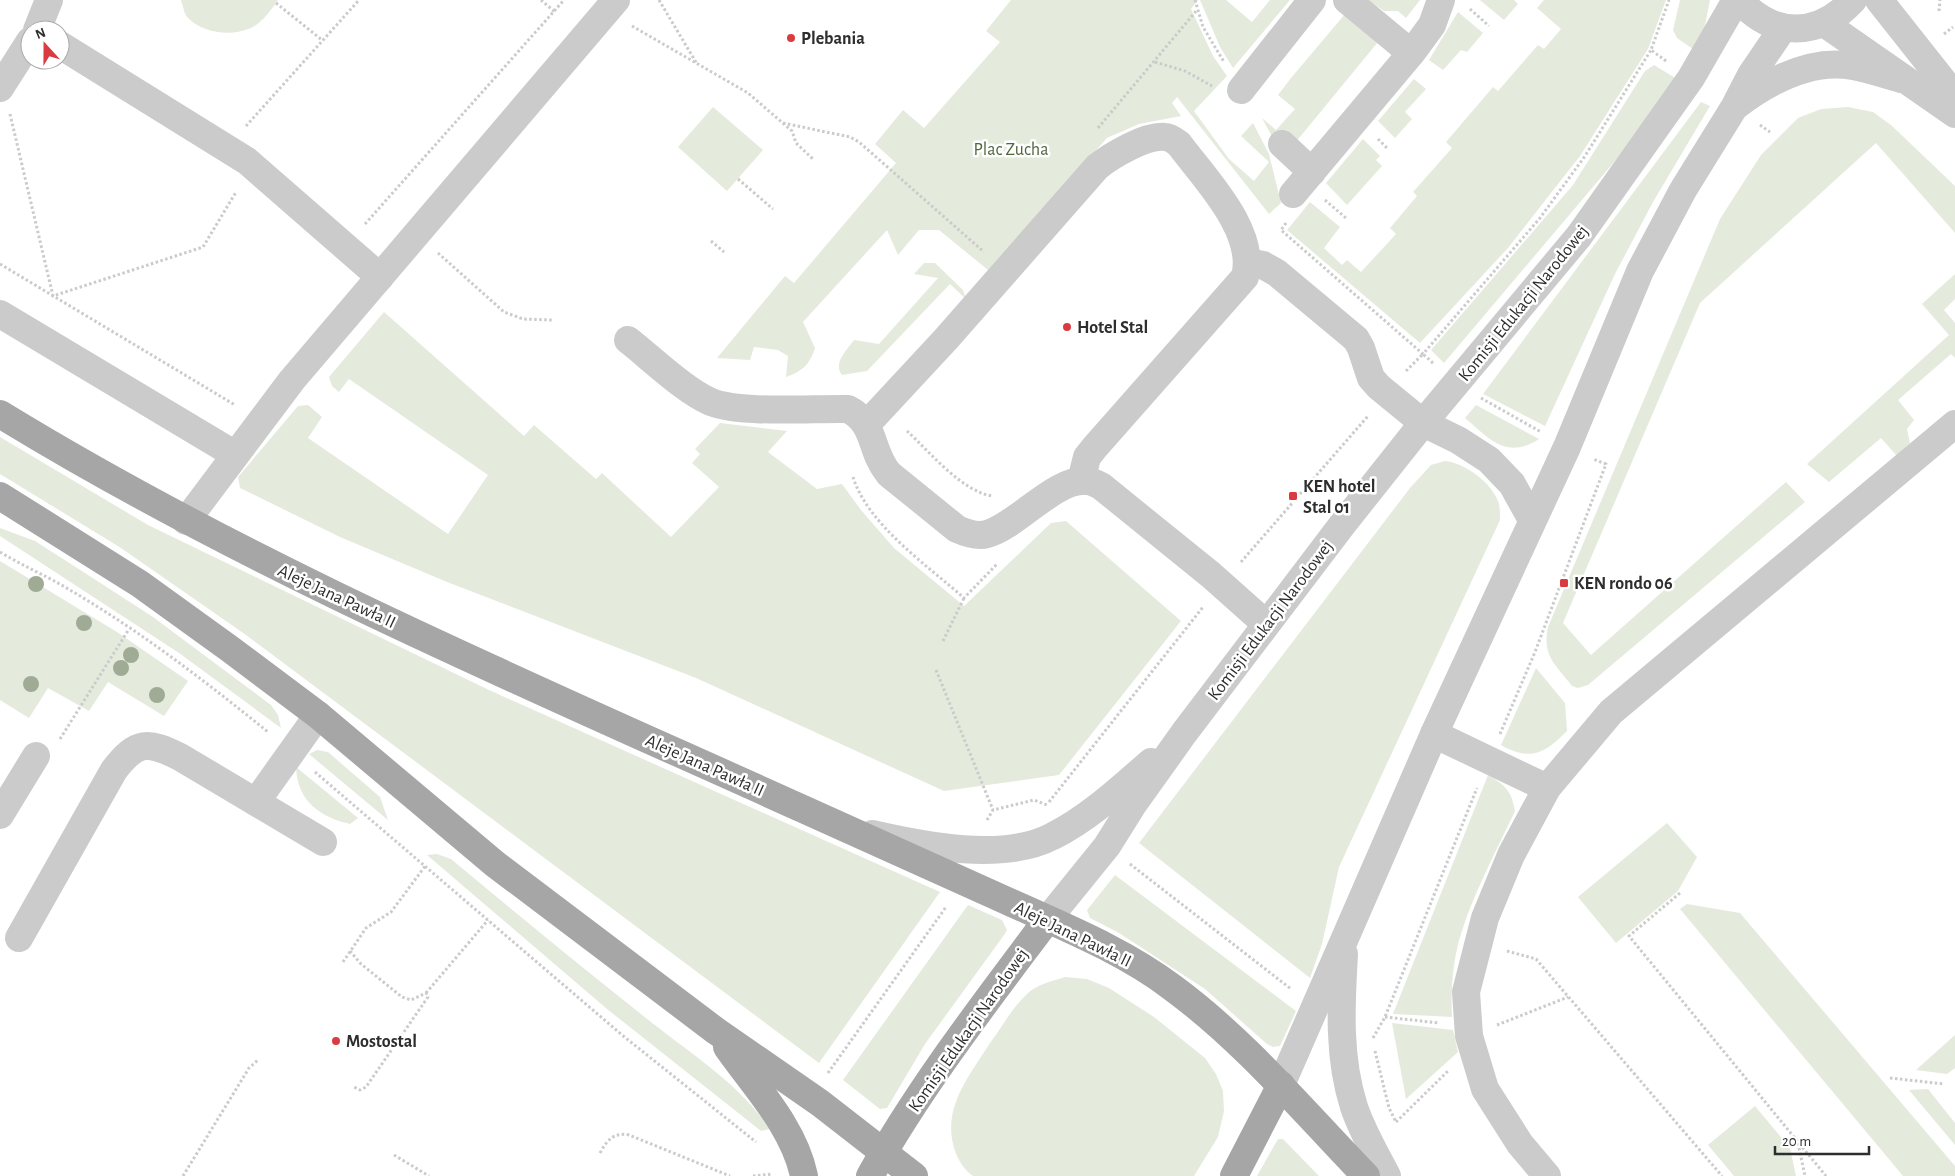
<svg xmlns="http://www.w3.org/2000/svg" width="1955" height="1176" viewBox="0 0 1955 1176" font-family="'Alegreya Sans',sans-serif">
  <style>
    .green { fill: #e4ebdd }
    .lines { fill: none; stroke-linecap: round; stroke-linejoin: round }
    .path { stroke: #cbcbcb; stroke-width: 3; stroke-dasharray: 2.5 2.5; stroke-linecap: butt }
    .minor { stroke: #cbcbcb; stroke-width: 28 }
    .major { stroke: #a6a6a6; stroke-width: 28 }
    .tree { fill: #9fab95 }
    .poi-dot { fill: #da3b41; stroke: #fff; stroke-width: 2 }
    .labels { text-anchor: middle; stroke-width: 5; stroke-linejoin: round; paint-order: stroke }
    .poi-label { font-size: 18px; font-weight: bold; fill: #2e2e2e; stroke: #fff; text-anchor: start }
    .park-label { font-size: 18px; fill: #50673e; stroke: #fff }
    .street-label { font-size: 18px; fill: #2e2e2e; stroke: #fff }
  </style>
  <rect width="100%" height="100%" fill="#fff"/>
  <g class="green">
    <path d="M181,0h97c-7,10 -16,23 -27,28 -20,9 -48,5 -63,-10 -4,-4 -5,-12 -7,-18z"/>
    <path d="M1011,0h187l-7,9 22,47 14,20 -33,35 35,48 25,22 15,-19 -28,-26 12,-13 16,31 12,49 -12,11 -92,-117 -5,6 9,13 -42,8 -32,14 -119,132 -49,-40h-20l-21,25 -11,-25 -84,92 12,26c-5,16 -13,24 -29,29l2,-21 -10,-6 -24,-3 -4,13 -33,-2 68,-82 9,7 102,-120 -21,-19 28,-34 21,18 76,-86 -14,-11z"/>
    <path d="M1200,0h26l26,22 18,-22h20l-57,68 -13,-21z"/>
    <path d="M1368,0h52l-14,18 -8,-7h-14z"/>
    <path d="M1480,0h34l4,4 -14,16z"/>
    <path d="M1544,0h122l-18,49 -68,107 -72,92 -88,95 -133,-113 23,-28 30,25 -16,21 18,17 5,-5 14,12 35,-38 -6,-6 27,-32 -4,-4 39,-44 -6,-6 47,-55 5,4 40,-46 6,4 17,-20 -24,-21z"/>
    <path d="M1680,0h30l-6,30 -11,19 -16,-11 -4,-8z"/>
    <path d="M1458,12l25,21 -16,19 -6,-2 -18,20 -14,-10z"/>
    <path d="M1345,14l33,28 -83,101 -20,-1 -13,-24 14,12 19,-21 -17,-14 13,-17z"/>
    <path d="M1654,65l23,14 -57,76 -176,208 -13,-13 142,-165 72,-114z"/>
    <path d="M1414,79l12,10 -21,23 7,7 -17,19 -17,-17z"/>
    <path d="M1701,102l9,4 -57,96 -38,72 -70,152 -62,-32z"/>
    <path d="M713,107l50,43 -36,41 -49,-44z"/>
    <path d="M1848,107l25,5 18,13 64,61v47l-79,-90 -176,160 -137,320 28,32 195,-173 19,20 -217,183 -10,3 -6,-2c-17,-22 -30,-30 -24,-59l172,-408 41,-64 37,-37 23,-9z"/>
    <path d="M1363,139l17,17 -4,4 6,6 -35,39 -21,-22z"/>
    <path d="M924,263h11l28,27 3,9 -16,-15 -83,87 -25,4c-9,-12 4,-24 12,-35l25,4 59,-66 -24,-4z"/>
    <path d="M1955,274v25l-11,11 11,13v35l-4,-4 -53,46 16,20 -7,9 3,14 -13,13 -16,-18 -52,44 -22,-18 142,-129 -27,-31z"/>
    <path d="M384,312l140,124 10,-11 62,54 6,-6 69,64 48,-50 -27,-24 8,-9 -5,-5 25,-26 67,8 -19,21 49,37 25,-5 19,26 33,38 70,58 87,-83 15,-2 115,100 -122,154 -115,16 -248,-113 -249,-96 -107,-45 -100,-49 -2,-11 60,-71 10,-1 14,12 -14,21 140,96 40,-59 -139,-96 -10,13 -7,-6 -3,-9z"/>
    <path d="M1476,405l63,34c-33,21 -49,0 -74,-21z"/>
    <path d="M0,437l148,88 341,165 451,202 -121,171 -573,-428 -125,-87 -121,-74z"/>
    <path d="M1445,461c20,2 48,22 54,43 1,5 1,11 1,16l-161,347 -17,77 -12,34 -171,-135 271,-355 21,-23z"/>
    <path d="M0,528l35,13 50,32 68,44 118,88 7,10 3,13 -102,-75 -179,-117z"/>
    <path d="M0,561l117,71 71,49 -24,35 -56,-34 -19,29 -41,-23 -19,30 -29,-18z"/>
    <path d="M1536,668l29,35 2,28c-22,22 -36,31 -66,14z"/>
    <path d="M317,750l11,2 52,45 8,23 -79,-66z"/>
    <path d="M296,767l62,51 -8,6c-31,-7 -53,-24 -54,-57z"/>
    <path d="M1488,775c18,11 23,15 27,36 -20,43 -47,92 -58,138 -5,22 -6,45 -5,68l-59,-3z"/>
    <path d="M1667,823l30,34 -19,34 -62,52 -38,-46z"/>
    <path d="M437,854l14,5c65,54 129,107 195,159 42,34 93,65 124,111l-9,2 -154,-122 -180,-154z"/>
    <path d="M1115,875l181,136 -16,35 -7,1 -6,-3 -62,-55 -86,-56 -29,-15 -3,-8z"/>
    <path d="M1687,904l53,9 215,253v10h-52l-223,-267z"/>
    <path d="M968,905l34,15 5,10 -3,5 -79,109 -38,64 -7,1 -37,-29z"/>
    <path d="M1065,977l22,2 22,9 45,29 51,41 11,16 7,17 1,20 -6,26 -24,39h-221c-10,-7 -17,-19 -20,-32 -9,-39 17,-69 37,-101 12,-16 22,-35 37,-49 10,-10 26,-13 38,-17z"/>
    <path d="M1392,1023l61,7 5,22 -52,47z"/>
    <path d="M1955,1035v33l-8,6 -31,-4z"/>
    <path d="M1928,1089l27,34v22l-46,-55z"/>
    <path d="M1755,1106l35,42 6,28h-62l-26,-31z"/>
    <path d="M1278,1139h5l36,37h-62z"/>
  </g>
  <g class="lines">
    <g class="path">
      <path d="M541,0l14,12"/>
      <path d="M659,0l38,64"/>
      <path d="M1195,0l8,27 21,35"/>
      <path d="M276,3l46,37"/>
      <path d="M1470,9l19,17"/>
      <path d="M1939,11l1,-11"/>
      <path d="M632,26l116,67 44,38 4,12 18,17"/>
      <path d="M1944,34l9,-7"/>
      <path d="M1666,61l-15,-11 18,-50"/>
      <path d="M1155,62l30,9 27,15"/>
      <path d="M10,114l43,182 150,-49 33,-55"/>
      <path d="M783,123l67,14 9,5 125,110"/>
      <path d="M1760,125l10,7"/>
      <path d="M246,126l113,-126"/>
      <path d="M1098,128l99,-118"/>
      <path d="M1378,139l9,9"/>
      <path d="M738,179l35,30"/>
      <path d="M1325,200l22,19"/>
      <path d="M1286,223l-5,7 142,124 117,-136 45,-62 66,-106"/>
      <path d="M365,224l199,-224"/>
      <path d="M711,241l13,11"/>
      <path d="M438,253l66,59 19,7 29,1"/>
      <path d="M0,264l235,141"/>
      <path d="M1406,371l17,-17 11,10"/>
      <path d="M1481,398l60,34"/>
      <path d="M907,431c23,21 55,61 86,65"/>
      <path d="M853,477c15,48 74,88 111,121l34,-35"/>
      <path d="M0,552c23,14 47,24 70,38 70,41 135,91 198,142"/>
      <path d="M1241,562l127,-146"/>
      <path d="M943,641l21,-43"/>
      <path d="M936,670l57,140"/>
      <path d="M1500,734l35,-82 71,-188 -13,-5"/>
      <path d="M60,739l69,-110"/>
      <path d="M315,772l307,263 134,107"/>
      <path d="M1049,802l154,-195"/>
      <path d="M987,820l6,-10 41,-10 13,5"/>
      <path d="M1130,864l161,125"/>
      <path d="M1680,893l-51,43 197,240"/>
      <path d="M350,951l11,13 41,33 9,3 15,-7 2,4 -62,90 -6,3 -6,-3"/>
      <path d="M1507,951l29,8 186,217"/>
      <path d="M343,962l23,-34 25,-16 35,-47"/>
      <path d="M426,993l62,-73"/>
      <path d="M1385,1017l54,6"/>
      <path d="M1497,1025l71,-28"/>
      <path d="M1373,1038l12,-21 92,-229"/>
      <path d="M1375,1051l14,57 7,14"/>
      <path d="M828,1073l118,-166"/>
      <path d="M1890,1078l54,6"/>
      <path d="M1396,1122l53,-52"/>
      <path d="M1798,1143l7,33"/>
      <path d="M600,1153c7,-13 14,-21 29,-18l101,41"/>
      <path d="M394,1155l35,21"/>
      <path d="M183,1176l66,-108 9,-8"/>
      <path d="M753,1176l19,-2"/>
    </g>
    <g class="minor">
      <path d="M1347,0l64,53"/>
      <path d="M1739,0c35,38 79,38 114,0"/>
      <path d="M1879,0l76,96"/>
      <path d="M1824,23l131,91"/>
      <path d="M37,30l12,-30"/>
      <path d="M60,45l187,116 133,116"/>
      <path d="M0,88l30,-47"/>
      <path d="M1241,90l71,-90"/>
      <path d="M1737,105c32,-24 74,-47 116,-39 17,3 33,9 48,13"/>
      <path d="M1282,144l30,28"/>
      <path d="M1293,194l120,-143 19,-26 9,-25"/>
      <path d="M1248,262l15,3 14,8 79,66 5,9 10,30 8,9 44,36 35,17 31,20 23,24 20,36"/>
      <path d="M0,314l234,140"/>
      <path d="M628,340c23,18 57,51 83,62 30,12 102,6 137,7 29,15 21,41 41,65l68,55c9,4 20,8 30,5 30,-8 68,-56 100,-53 4,0 10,3 14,5l110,89 55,49"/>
      <path d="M867,424l79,-85 151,-172c15,-12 49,-32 68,-30 5,0 10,4 14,7 26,35 78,87 66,133l-150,170 -8,10 -6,24"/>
      <path d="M186,521l106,-141 324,-380"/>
      <path d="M1434,734l113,54"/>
      <path d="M256,802l62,-87"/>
      <path d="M0,815l36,-59"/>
      <path d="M872,834c52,12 132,28 181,2 36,-18 68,-48 98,-74"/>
      <path d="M1047,920l60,-74 25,-40 52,-73 158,-208 81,-102 156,-187 112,-158 45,-78"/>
      <path d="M19,938l95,-168c23,-30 34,-29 66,-13l143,85"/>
      <path d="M1344,954c-3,52 -6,103 10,153 8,24 21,46 33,69"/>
      <path d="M1281,1085l153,-351 133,-287 73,-176 43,-81 52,-84 16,-31 32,-47"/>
      <path d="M1547,1176l-27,-32 -35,-55 -16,-53 -3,-44 19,-74 26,-63 36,-67 64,-76 344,-288"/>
    </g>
    <g class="major">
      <path d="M0,414c255,156 531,272 803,395 67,30 134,61 202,91 57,26 118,50 168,88 73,54 130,123 193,188"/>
      <path d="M0,496l140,88 90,65 88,66 177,149 221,167 104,72 94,73"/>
      <path d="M727,1047c28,40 67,80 77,129"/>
      <path d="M870,1176c51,-91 115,-173 177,-256"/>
      <path d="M1234,1176l47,-91"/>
    </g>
  </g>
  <g class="tree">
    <circle cx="36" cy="584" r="8"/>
    <circle cx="84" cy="623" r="8"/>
    <circle cx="131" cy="655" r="8"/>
    <circle cx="121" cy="668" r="8"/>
    <circle cx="31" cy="684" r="8"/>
    <circle cx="157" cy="695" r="8"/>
  </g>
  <g class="poi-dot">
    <circle cx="791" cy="38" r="5"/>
    <circle cx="1067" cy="327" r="5"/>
    <rect x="1288" y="491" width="10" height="10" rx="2.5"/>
    <rect x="1559" y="578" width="10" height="10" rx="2.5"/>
    <circle cx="336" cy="1041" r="5"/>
  </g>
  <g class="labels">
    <g class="poi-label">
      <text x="801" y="44">Plebania</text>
      <text x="1077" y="333">Hotel Stal</text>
      <text x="1303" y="492">KEN hotel<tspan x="1303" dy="21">Stal 01</tspan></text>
      <text x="1574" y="589">KEN rondo 06</text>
      <text x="346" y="1047">Mostostal</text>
    </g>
    <g class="park-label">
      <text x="1011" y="155">Plac Zucha</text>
    </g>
    <g class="street-label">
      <text transform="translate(1523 303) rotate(-51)" y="6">Komisji Edukacji Narodowej</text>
      <text transform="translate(337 596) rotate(25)" y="6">Aleje Jana Pawła II</text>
      <text transform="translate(1270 620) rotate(-53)" y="6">Komisji Edukacji Narodowej</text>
      <text transform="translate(705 765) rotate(24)" y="6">Aleje Jana Pawła II</text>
      <text transform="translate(1073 934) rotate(26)" y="6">Aleje Jana Pawła II</text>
      <text transform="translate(968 1030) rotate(-55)" y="6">Komisji Edukacji Narodowej</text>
    </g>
  </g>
  <g transform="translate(45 45) rotate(339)"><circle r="24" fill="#ffffff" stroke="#ababab"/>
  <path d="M0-4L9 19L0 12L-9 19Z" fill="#da3b41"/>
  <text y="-8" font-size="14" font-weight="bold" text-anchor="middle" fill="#2e2e2e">N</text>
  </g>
  <path d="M1775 1146v8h94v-8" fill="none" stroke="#2e2e2e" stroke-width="2.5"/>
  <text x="1782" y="1146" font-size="15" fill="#2e2e2e" stroke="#ffffff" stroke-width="4" paint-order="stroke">20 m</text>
</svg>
